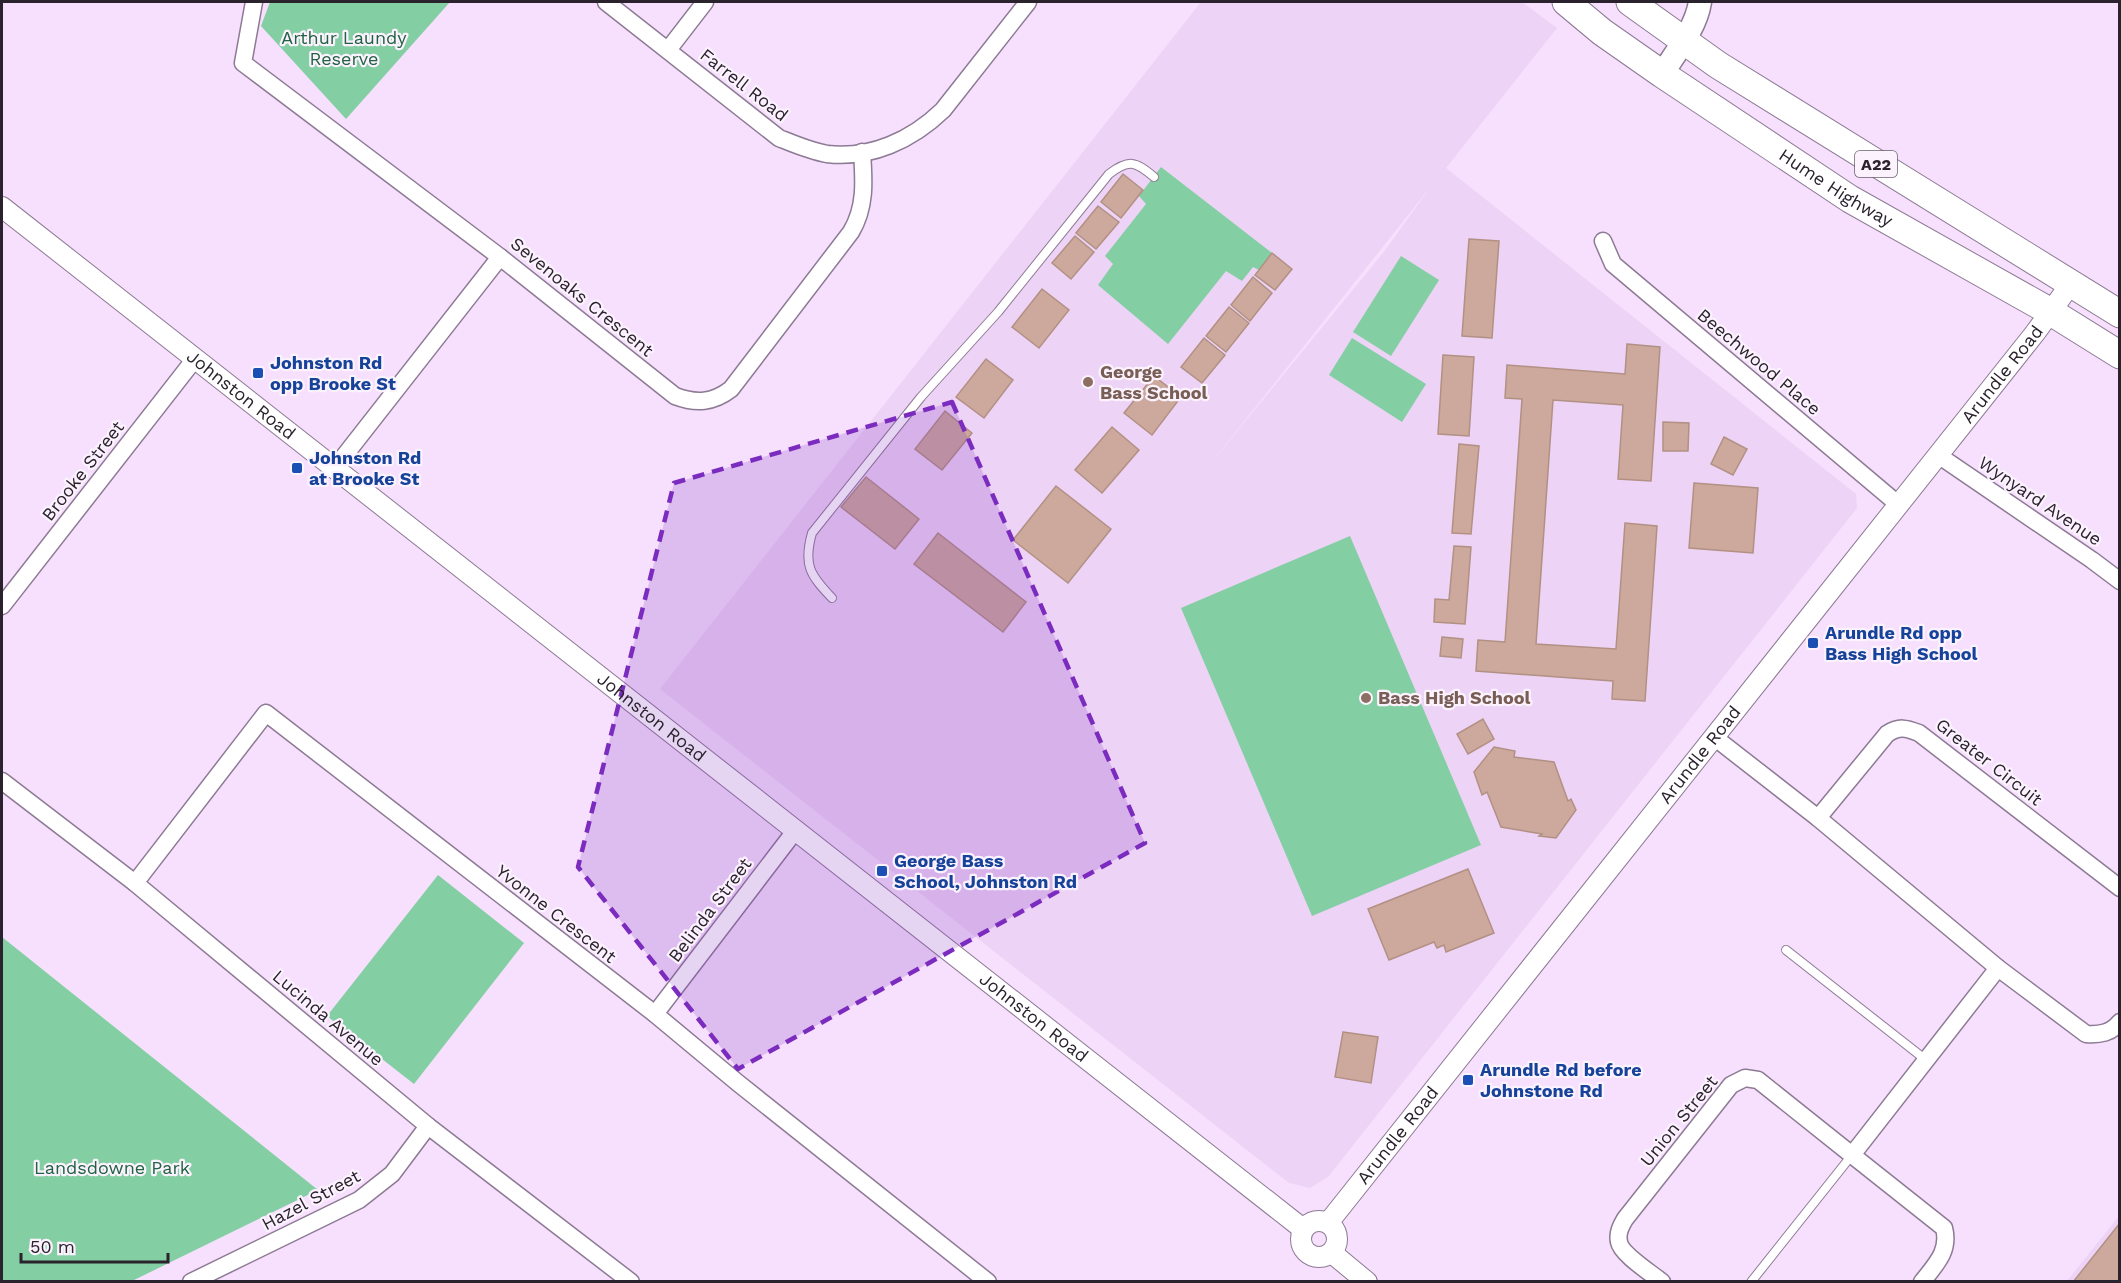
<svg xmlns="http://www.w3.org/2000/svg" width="2121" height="1283" viewBox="0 0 2121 1283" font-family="'Work Sans',sans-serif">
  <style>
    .built { fill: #edd3f6; fill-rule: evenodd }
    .green { fill: #83cea3 }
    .building { fill: #cca99c; stroke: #b29084; stroke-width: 1.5 }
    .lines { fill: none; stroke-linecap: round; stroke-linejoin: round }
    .service-casing { stroke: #8d7a94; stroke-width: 10 }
    .minor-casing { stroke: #8d7a94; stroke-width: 19 }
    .tertiary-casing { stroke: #8d7a94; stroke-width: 22 }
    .secondary-casing { stroke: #8d7a94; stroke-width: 25 }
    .trunk-casing { stroke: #8d7a94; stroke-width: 29 }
    .service { stroke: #fff; stroke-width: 8 }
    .minor { stroke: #fff; stroke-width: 16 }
    .tertiary { stroke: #fff; stroke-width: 20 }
    .secondary { stroke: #fff; stroke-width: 22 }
    .trunk { stroke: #fff; stroke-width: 27 }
    .marked { fill: #7b2cbf; fill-opacity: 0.2; stroke: #7b2cbf; stroke-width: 4.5; stroke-dasharray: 12 8; stroke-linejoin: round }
    .transit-dot { fill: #1a4fb4; stroke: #fbf2fe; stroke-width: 2 }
    .education-dot { fill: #8d6e63; stroke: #fbf2fe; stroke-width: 2 }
    .labels { text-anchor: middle; stroke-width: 4.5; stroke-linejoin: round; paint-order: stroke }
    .shield { fill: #fbf2fe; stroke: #69606c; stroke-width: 1.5 }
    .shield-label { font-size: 16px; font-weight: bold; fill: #2a222d }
    .park-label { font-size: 18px; fill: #206241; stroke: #fbf2fe }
    .street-label { font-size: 18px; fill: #2a222d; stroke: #fbf2fe }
    .transit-label { font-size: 18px; font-weight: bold; fill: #164399; stroke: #fbf2fe; text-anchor: start }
    .education-label { font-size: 18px; font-weight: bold; fill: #785e54; stroke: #fbf2fe; text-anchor: start }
  </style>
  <rect width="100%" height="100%" fill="#f6e0fd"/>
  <g class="built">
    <path d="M1201,2h321l35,26 -111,140 410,326 1,14 -529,669 -18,11 -21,-5 -629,-494zM1432,185l-49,68 -176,215z"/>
    <path d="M2119,1216v65h-52z"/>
  </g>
  <g class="green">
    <path d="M270,2h180l-104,117 -85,-93z"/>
    <path d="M1161,167l111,86 -13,17 -6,-3 -11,14 -16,-10 -58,73 -70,-59 15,-21 -8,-8 41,-52 -7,-8z"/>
    <path d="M1401,256l38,24 -48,76 -38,-24z"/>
    <path d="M1352,338l74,46 -24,38 -73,-47z"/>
    <path d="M1350,536l131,309 -169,71 -131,-308z"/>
    <path d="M438,875l86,68 -110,141 -87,-68z"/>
    <path d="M2,937l316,253 -186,91h-130z"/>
  </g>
  <g class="building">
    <path d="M1123,174l20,16 -22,28 -20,-16z"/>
    <path d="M1098,206l21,16 -23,27 -20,-16z"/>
    <path d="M1075,236l19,16 -23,27 -19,-16z"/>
    <path d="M1469,239l30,2 -7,97 -30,-2z"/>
    <path d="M1272,253l20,16 -17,21 -20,-15z"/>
    <path d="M1253,277l19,16 -22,28 -19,-16z"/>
    <path d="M1042,289l27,21 -30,38 -27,-21z"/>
    <path d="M1229,307l20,16 -23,29 -20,-16z"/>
    <path d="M1204,338l21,17 -23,28 -21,-16z"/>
    <path d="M1627,344l33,3 -9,134 -33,-2 5,-74 -70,-5 -17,244 80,5 9,-126 32,3 -12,175 -33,-2 1,-18 -137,-10 2,-31 27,2 17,-243 -17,-1 2,-33 118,9z"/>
    <path d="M1443,355l31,2 -5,79 -31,-2z"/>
    <path d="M986,359l27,21 -29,38 -28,-21z"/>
    <path d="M1154,376l27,21 -29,38 -28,-22z"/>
    <path d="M945,411l27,22 -30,37 -27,-21z"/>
    <path d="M1663,422l26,1 -1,28h-25z"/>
    <path d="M1112,427l27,23 -37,43 -27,-23z"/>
    <path d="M1724,437l23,12 -14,26 -22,-11z"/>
    <path d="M1459,444l20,2 -8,88 -19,-1z"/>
    <path d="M866,477l53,42 -24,30 -54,-42z"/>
    <path d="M1694,483l64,5 -5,65 -64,-5z"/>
    <path d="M1056,486l55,43 -43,54 -55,-43z"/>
    <path d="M938,533l88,69 -23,30 -89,-68z"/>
    <path d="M1454,546l17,1 -6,77 -31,-2 1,-23 14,1z"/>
    <path d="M1442,637l21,2 -2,19 -21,-2z"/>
    <path d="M1483,719l11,20 -26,15 -11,-20z"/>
    <path d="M1494,747l21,4 -1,6 40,5 14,39 3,-2 5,11 -20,28 -17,-2 3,-2 -41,-7 -14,-35 -5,3 -8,-23z"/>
    <path d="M1468,869l26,64 -48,19 -2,-7 -7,3 -3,-6 -45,18 -21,-51z"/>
    <path d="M1343,1032l35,5 -7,46 -36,-6z"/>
    <path d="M2120,1223v59h-47z"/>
  </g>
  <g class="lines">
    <defs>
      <g id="service">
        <path d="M832,598c-22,-23 -29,-33 -20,-65l109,-136 77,-85 111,-138c20,-15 26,-13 45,3"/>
        <path d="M1786,950l140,110"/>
        <path d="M1751,1282l101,-127"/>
      </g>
      <g id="minor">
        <path d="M254,2l-11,61 257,194 175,139c21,8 38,7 56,-7l120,-157c15,-25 13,-51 11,-80"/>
        <path d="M606,2l173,136c15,6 31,13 48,16 44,5 85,-14 116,-44l85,-108"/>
        <path d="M668,50l37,-48"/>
        <path d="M1603,241l10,23 286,241"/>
        <path d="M1938,455l154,105 28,21"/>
        <path d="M334,469l166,-212"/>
        <path d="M2,606l192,-246"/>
        <path d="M1714,737l104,81 180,150 88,66c14,1 25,-1 34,-12"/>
        <path d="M2,781l133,102 293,243 203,156"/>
        <path d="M1818,818l69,-84c12,-8 19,-6 32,-1l201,155"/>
        <path d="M135,883l131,-170 389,301 83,69 250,199"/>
        <path d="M655,1014l140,-183"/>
        <path d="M1852,1155l92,73c6,23 -8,36 -22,54"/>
        <path d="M191,1282l168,-82 33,-26 36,-48"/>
        <path d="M1662,1282c-11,-9 -41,-28 -43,-40 -2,-9 2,-16 6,-23l106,-134 14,-7 13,2 94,75 146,-187"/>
      </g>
      <g id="tertiary">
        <path id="s1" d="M2,207l1301,1022"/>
        <circle cx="1319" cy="1239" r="18"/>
        <path id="s2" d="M1328,1223l707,-890 35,-48"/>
        <path d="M1332,1253l35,29"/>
      </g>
      <path id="secondary" d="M1662,74c14,-22 34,-46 38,-72"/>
      <g id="trunk">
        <path id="s3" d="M1566,2l36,30 60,42 188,125 201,113 69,43"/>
        <path d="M1630,2l88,63 402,249"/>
      </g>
    </defs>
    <use href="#service" class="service-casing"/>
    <use href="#minor" class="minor-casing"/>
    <use href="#tertiary" class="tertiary-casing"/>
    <use href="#secondary" class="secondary-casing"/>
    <use href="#trunk" class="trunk-casing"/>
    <use href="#service" class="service"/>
    <use href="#minor" class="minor"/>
    <use href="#tertiary" class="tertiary"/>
    <use href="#secondary" class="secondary"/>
    <use href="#trunk" class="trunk"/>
  </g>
  <path class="marked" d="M952,402l193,441 -407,226 -160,-202 96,-384z"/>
  <g class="transit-dot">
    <rect x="252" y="367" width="12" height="12" rx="3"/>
    <rect x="291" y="462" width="12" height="12" rx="3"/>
    <rect x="1807" y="637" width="12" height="12" rx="3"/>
    <rect x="876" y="865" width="12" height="12" rx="3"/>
    <rect x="1462" y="1074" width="12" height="12" rx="3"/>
  </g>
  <g class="education-dot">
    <circle cx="1088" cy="382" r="6"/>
    <circle cx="1366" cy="698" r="6"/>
  </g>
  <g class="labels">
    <rect class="shield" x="1855" y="151" width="42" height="26" rx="4.5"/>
    <g class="shield-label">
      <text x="1876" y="170">A22</text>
    </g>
    <g class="park-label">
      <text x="344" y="44">Arthur Laundy<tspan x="344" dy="21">Reserve</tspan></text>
      <text x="112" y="1174">Landsdowne Park</text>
    </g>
    <g class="street-label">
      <text transform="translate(744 85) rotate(38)" y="6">Farrell Road</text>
      <text dy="6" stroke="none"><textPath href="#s3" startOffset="328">Hume Highway</textPath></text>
      <text transform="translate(582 297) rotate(39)" y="6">Sevenoaks Crescent</text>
      <text transform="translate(1759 362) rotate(40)" y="6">Beechwood Place</text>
      <text dy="6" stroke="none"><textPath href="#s2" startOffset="1084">Arundle Road</textPath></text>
      <text dy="6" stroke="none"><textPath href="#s1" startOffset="304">Johnston Road</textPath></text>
      <text transform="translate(83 471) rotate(-52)" y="6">Brooke Street</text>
      <text transform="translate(2040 501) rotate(34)" y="6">Wynyard Avenue</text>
      <text dy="6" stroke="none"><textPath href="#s1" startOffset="826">Johnston Road</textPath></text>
      <text dy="6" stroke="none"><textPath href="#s2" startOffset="598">Arundle Road</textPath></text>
      <text transform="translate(1989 762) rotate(38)" y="6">Greater Circuit</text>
      <text transform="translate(710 910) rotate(-53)" y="6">Belinda Street</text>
      <text transform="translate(556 914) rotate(38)" y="6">Yvonne Crescent</text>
      <text transform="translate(328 1018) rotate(40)" y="6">Lucinda Avenue</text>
      <text dy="6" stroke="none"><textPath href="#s1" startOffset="1312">Johnston Road</textPath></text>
      <text transform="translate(1679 1121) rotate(-51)" y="6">Union Street</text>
      <text dy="6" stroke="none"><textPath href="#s2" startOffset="112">Arundle Road</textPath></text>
      <text transform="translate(311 1200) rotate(-28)" y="6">Hazel Street</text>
    </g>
    <g class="transit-label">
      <text x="270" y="369">Johnston Rd<tspan x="270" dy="21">opp Brooke St</tspan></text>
      <text x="309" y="464">Johnston Rd<tspan x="309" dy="21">at Brooke St</tspan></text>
      <text x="1825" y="639">Arundle Rd opp<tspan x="1825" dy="21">Bass High School</tspan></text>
      <text x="894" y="867">George Bass<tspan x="894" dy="21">School, Johnston Rd</tspan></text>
      <text x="1480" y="1076">Arundle Rd before<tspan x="1480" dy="21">Johnstone Rd</tspan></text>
    </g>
    <g class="education-label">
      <text x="1100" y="378">George<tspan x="1100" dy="21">Bass School</tspan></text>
      <text x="1378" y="704">Bass High School</text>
    </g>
  </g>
  <rect width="2121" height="1283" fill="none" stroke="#2a222d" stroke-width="6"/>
  <path d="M21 1253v9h147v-9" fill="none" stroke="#2a222d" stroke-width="3"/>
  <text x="30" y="1253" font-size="18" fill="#2a222d" stroke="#fbf2fe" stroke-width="4.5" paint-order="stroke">50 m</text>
</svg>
